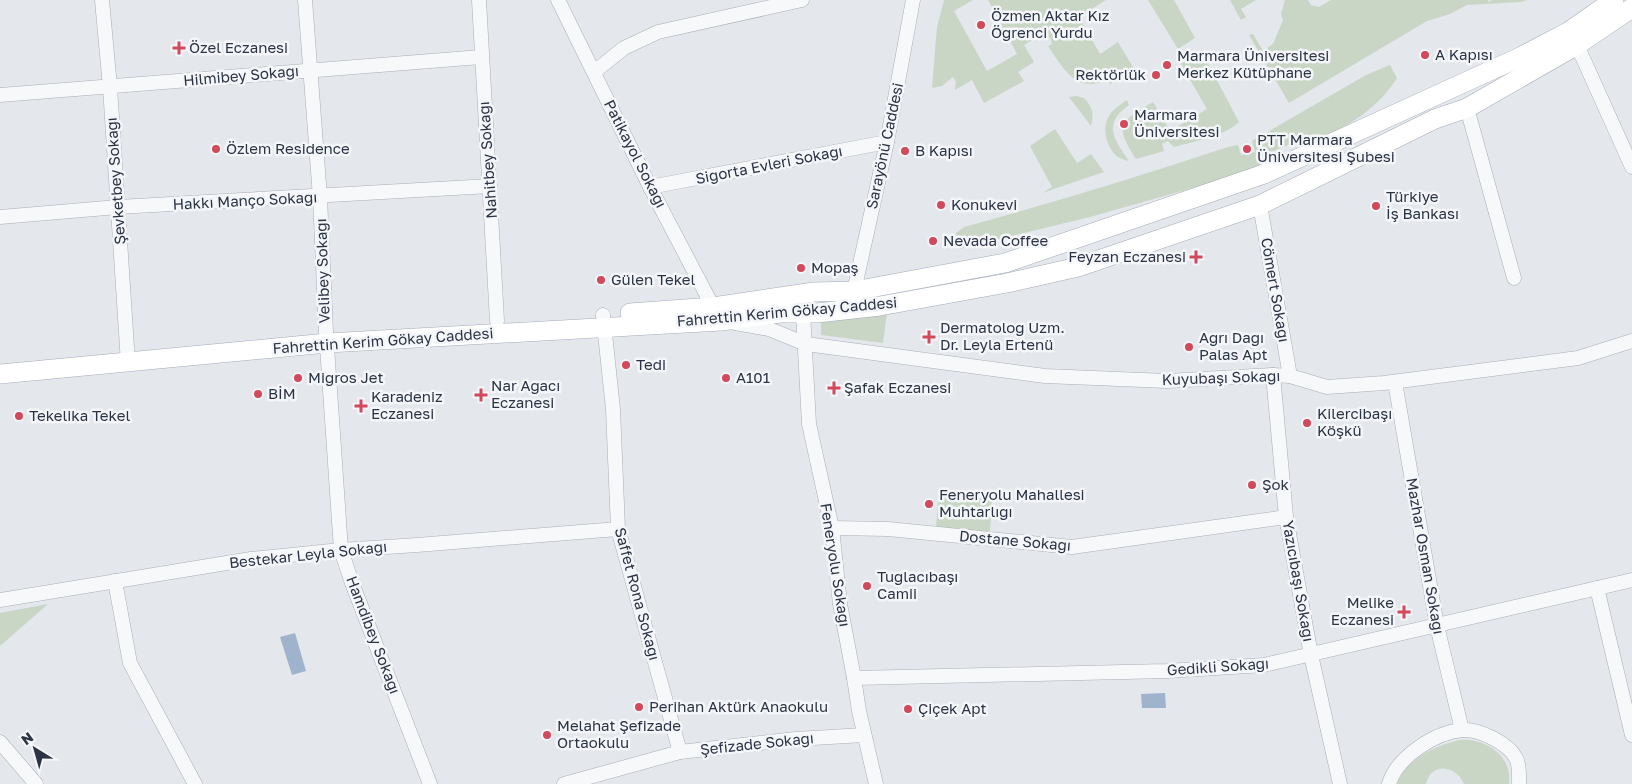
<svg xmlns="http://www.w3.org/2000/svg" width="1632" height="784" viewBox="0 0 1632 784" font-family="'Golos Text',sans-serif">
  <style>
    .green { fill: #c9d6c5 }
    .water { fill: #9fb4cc }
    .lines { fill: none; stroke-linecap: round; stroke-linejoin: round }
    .minor-casing { stroke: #a9aeb7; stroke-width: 15 }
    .major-casing { stroke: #a3abb8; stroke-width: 20 }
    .minor { stroke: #f7f8fa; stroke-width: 14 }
    .major { stroke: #fff; stroke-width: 19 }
    .poi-dot { fill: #d1495b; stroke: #f4f6f9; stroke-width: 2 }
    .labels { text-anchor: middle; stroke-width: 5; stroke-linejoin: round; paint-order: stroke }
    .poi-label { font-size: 15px; fill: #2b3445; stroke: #f4f6f9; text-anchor: start }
    .street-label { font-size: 15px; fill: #2b3445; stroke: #f4f6f9 }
  </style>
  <rect width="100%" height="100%" fill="#e4e7ec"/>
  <g class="green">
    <path d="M944,0h29l-19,11 33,60 30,-17 -29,-54h118l-27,17 21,37 18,-12 16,27 -24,15 -3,-5c-29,17 -45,-12 -59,-33l4,-2 -2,-6 -5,-3 -8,2 -13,8 10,17 -16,10 6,9 -40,22 -12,-23 -17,10 1,-8 -3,-5 -11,9 -10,2 5,-61z"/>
    <path d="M1148,0h26l21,38 -17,11z"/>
    <path d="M1230,0h26l-15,9 5,8 -5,3z"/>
    <path d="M1285,0h23l3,5 8,2 12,-7h157l1,2 3,-2h35l-6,2 -54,3 -17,9 -23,7 -138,82 -40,-68 4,-1 10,17 10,-7 10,-24 -2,-6z"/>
    <path d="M1201,50l38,72c-14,14 -46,20 -65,25l-6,-6 -6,3 2,7 -28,8c-22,-34 -16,-37 17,-57l17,29 37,-22 -26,-45z"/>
    <path d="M1390,65l7,13c-18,29 -46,46 -76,62l-13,-4 -36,16 -13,14 -21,9 -148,42 -131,32 -3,-16 8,-6c89,-24 176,-51 264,-80l10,-2 3,10 14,-3 -3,-11 114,-66z"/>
    <path d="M1076,96l8,2c9,9 10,17 7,28l-22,-29z"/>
    <path d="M1127,100l2,5c-27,19 -15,34 0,56 -3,-1 -8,-2 -11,-4 -11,-8 -17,-29 -9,-41 4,-7 11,-11 18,-16z"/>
    <path d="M1055,129l22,34 14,-9 13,18 -62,21 10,-6 -22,-41z"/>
    <path d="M887,312l-4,31 -62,-8v-15z"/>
    <path d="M939,494l53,6 -2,32 -54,-5z"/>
    <path d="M48,604l-48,42v-33z"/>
    <path d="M1460,740c25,-2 53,16 49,44h-45c-8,-19 -33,-22 -38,0h-29c9,-25 39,-39 63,-44z"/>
  </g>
  <g class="water">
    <path d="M295,633l11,38 -14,4 -12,-38z"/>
    <path d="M1165,693l1,15h-24l-1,-14z"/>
  </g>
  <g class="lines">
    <defs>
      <g id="minor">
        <path d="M102,0l8,87 18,276"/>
        <path d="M305,0l15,197 6,135 15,218 11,33 78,201"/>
        <path d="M479,0l18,321"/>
        <path d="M558,0l92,187 63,120"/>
        <path d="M1573,39l4,6 55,122"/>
        <path d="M594,72l30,-24 34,-16 144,-32"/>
        <path d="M0,95l481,-38"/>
        <path d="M1467,108l47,170"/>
        <path d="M650,187l237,-45"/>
        <path d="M1260,205l30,171"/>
        <path d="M0,217l118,-10 372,-21"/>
        <path d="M854,291l33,-149 26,-142"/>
        <path d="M803,313l6,111 23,104 8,76 14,74 5,33 17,73"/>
        <path d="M603,315l10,94 5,120 62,223"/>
        <path d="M735,323l34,6 37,15 239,32 122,5 106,-6 17,1 37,11 57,-4 194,-25 54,-17"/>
        <path d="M1273,375l13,142 25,138 29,129"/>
        <path d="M1395,382l42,244 25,104"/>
        <path d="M832,528l56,1 184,18 214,-30"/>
        <path d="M115,581l15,82 65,121"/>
        <path d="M1597,588l35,147"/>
        <path d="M0,600l251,-41 90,-9 76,-5 201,-16"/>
        <path d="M854,678l313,-7 97,-6 368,-85"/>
        <path d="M0,742l36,42"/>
        <path d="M564,784l116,-32 116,-13 68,-4"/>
        <path d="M1389,784c8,-27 46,-52 74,-54 16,-1 45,13 53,28 4,8 3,17 3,26"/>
      </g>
      <g id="major">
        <path d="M630,313l83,-6 101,-15 40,-1 151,-28 259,-89 254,-116 50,-26 46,-32"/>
        <path d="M0,374l327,-31 394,-22 59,-8h37l63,-7 127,-23 71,-16 182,-62 175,-86 32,-11 110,-63 55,-37"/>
      </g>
    </defs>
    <use href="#minor" class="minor-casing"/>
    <use href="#major" class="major-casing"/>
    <use href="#minor" class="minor"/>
    <use href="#major" class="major"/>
  </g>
  <g class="poi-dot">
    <circle cx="981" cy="25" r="5"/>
    <path d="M176.5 40.5h5v5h5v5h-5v5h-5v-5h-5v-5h5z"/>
    <circle cx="1425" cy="55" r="5"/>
    <circle cx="1167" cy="65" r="5"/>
    <circle cx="1156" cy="75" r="5"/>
    <circle cx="1124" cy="124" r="5"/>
    <circle cx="216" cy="149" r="5"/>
    <circle cx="1247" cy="149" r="5"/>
    <circle cx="905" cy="151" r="5"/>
    <circle cx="941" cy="205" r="5"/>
    <circle cx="1376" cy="206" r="5"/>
    <circle cx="933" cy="241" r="5"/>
    <path d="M1193.5 249.5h5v5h5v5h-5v5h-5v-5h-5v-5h5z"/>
    <circle cx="801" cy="268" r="5"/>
    <circle cx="601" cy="280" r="5"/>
    <path d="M926.5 329.5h5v5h5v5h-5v5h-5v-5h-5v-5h5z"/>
    <circle cx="1189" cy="347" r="5"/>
    <circle cx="626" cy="365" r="5"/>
    <circle cx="298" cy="378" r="5"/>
    <circle cx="726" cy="378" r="5"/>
    <path d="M831.5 380.5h5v5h5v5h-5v5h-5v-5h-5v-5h5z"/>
    <circle cx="258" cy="394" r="5"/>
    <path d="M478.5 387.5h5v5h5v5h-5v5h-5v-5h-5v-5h5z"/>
    <path d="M358.5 398.5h5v5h5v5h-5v5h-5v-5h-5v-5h5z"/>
    <circle cx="19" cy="416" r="5"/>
    <circle cx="1307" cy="423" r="5"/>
    <circle cx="1252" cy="485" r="5"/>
    <circle cx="929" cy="504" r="5"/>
    <circle cx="867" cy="586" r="5"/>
    <path d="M1401.5 604.5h5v5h5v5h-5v5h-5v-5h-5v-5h5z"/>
    <circle cx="639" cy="707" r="5"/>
    <circle cx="908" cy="709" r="5"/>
    <circle cx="547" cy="735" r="5"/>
  </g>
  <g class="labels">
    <g class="poi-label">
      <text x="991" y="21">Özmen Aktar Kız<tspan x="991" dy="17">Öğrenci Yurdu</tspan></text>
      <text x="189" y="53">Özel Eczanesi</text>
      <text x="1435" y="60">A Kapısı</text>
      <text x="1177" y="61">Marmara Üniversitesi<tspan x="1177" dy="17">Merkez Kütüphane</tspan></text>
      <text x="1146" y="80" text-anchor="end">Rektörlük</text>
      <text x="1134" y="120">Marmara<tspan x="1134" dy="17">Üniversitesi</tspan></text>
      <text x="1257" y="145">PTT Marmara<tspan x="1257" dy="17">Üniversitesi Şubesi</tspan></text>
      <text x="226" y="154">Özlem Residence</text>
      <text x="915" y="156">B Kapısı</text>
      <text x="1386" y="202">Türkiye<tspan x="1386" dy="17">İş Bankası</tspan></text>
      <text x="951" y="210">Konukevi</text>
      <text x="943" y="246">Nevada Coffee</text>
      <text x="1186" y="262" text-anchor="end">Feyzan Eczanesi</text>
      <text x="811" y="273">Mopaş</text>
      <text x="611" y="285">Gülen Tekel</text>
      <text x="940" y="333">Dermatolog Uzm.<tspan x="940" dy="17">Dr. Leyla Ertenü</tspan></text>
      <text x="1199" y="343">Ağrı Dağı<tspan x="1199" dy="17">Palas Apt</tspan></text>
      <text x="636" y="370">Tedi</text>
      <text x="308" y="383">Migros Jet</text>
      <text x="736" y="383">A101</text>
      <text x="491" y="391">Nar Ağacı<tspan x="491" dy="17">Eczanesi</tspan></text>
      <text x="844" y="393">Şafak Eczanesi</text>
      <text x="268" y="399">BİM</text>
      <text x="371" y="402">Karadeniz<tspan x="371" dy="17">Eczanesi</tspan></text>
      <text x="1317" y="419">Kilercibaşı<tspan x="1317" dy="17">Köşkü</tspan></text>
      <text x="29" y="421">Tekelika Tekel</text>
      <text x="1262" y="490">Şok</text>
      <text x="939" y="500">Feneryolu Mahallesi<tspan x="939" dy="17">Muhtarlığı</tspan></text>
      <text x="877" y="582">Tuğlacıbaşı<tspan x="877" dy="17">Camii</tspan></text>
      <text x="1394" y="608" text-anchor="end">Melike<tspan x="1394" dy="17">Eczanesi</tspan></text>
      <text x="649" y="712">Perihan Aktürk Anaokulu</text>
      <text x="918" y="714">Çiçek Apt</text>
      <text x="557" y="731">Melahat Şefizade<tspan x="557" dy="17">Ortaokulu</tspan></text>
    </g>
    <g class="street-label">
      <text transform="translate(241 76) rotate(-5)" y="5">Hilmibey Sokağı</text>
      <text transform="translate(885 146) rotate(-78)" y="5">Sarayönü Caddesi</text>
      <text transform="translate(635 154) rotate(63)" y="5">Patikayol Sokağı</text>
      <text transform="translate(488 160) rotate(-94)" y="5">Nahitbey Sokağı</text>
      <text transform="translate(769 165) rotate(-11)" y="5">Sigorta Evleri Sokağı</text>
      <text transform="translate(116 181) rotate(-94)" y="5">Şevketbey Sokağı</text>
      <text transform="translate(245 201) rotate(-3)" y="5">Hakkı Manço Sokağı</text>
      <text transform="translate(323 271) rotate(-92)" y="5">Velibey Sokağı</text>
      <text transform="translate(1275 290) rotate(80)" y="5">Cömert Sokağı</text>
      <text transform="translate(787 312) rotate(-5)" y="5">Fahrettin Kerim Gökay Caddesi</text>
      <text transform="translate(383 341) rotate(-4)" y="5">Fahrettin Kerim Gökay Caddesi</text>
      <text transform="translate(1221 378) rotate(-2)" y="5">Kuyubaşı Sokağı</text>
      <text transform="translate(1015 541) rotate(5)" y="5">Dostane Sokağı</text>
      <text transform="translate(308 555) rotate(-6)" y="5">Bestekar Leyla Sokağı</text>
      <text transform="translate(1425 556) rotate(80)" y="5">Mazhar Osman Sokağı</text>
      <text transform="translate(835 565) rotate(81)" y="5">Feneryolu Sokağı</text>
      <text transform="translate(1298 581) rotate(80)" y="5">Yazıcıbaşı Sokağı</text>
      <text transform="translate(637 594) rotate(75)" y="5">Saffet Rona Sokağı</text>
      <text transform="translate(373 635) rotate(69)" y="5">Hamdibey Sokağı</text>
      <text transform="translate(1218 667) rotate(-4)" y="5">Gedikli Sokağı</text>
      <text transform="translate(757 744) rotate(-6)" y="5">Şefizade Sokağı</text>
    </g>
  </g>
  <g transform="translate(35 749) rotate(323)" stroke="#f4f6f9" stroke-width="4" paint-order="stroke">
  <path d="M0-4L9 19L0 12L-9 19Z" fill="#2b3445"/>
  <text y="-8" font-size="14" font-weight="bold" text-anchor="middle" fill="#2b3445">N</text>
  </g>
</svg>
